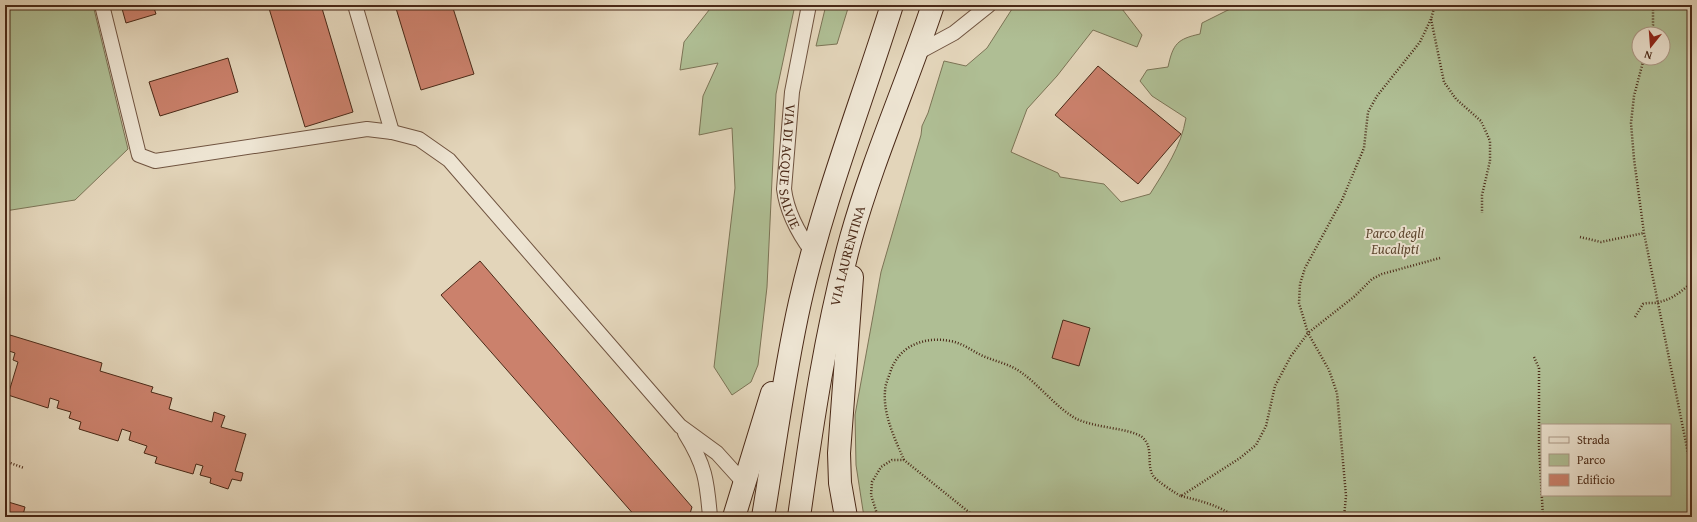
<svg xmlns="http://www.w3.org/2000/svg" width="1697" height="522" viewBox="0 0 1697 522" font-family="'Gentium Book Plus',serif">
  <style>
    .green { fill: #afbe94; stroke: #7c7456; fill-rule: evenodd }
    .building { fill: #cb816c; stroke: #4a2917 }
    .lines { fill: none; stroke-linecap: round; stroke-linejoin: round }
    .service-casing { stroke: #705440; stroke-width: 16 }
    .secondary-casing { stroke: #4a2917; stroke-width: 24 }
    .path { stroke: #4a2917; stroke-width: 2.5; stroke-dasharray: 1 2; stroke-linecap: butt }
    .service { stroke: #ede4d2; stroke-width: 14 }
    .secondary { stroke: #ede4d2; stroke-width: 22 }
    .labels { text-anchor: middle; stroke-width: 4; stroke-linejoin: round; paint-order: stroke }
    .street-label { font-size: 14px; fill: #4a2917; stroke: #ede4d2 }
    .park-label { font-size: 14px; font-style: italic; fill: #5e4730; stroke: #ede4d2 }
  </style>
  <rect width="100%" height="100%" fill="#e3d5ba"/>
  <filter id="stains"><feTurbulence type="fractalNoise" baseFrequency=".005" numOctaves="4"/><feColorMatrix values="0 0 0 0 .2 0 0 0 0 .09 0 0 0 0 .02 0 0 0 .5 -.17"/></filter>
  <radialGradient id="worn" r=".72"><stop offset=".6" stop-color="#630" stop-opacity="0"/><stop offset="1" stop-color="#630" stop-opacity=".3"/></radialGradient>
  <g class="green">
    <path d="M5,5h88l35,144 -53,51 -70,11z"/>
    <path d="M713,5h82l-19,89 -9,193 -9,78 -7,17 -19,13 -18,-28 21,-179 -3,-60 -33,7 4,-39 15,-33 -38,7 4,-28z"/>
    <path d="M826,5h23l-12,39 -21,2z"/>
    <path d="M1017,5h102l23,30 -5,12 -44,-17 -36,46 -30,33 -16,43 47,21 2,4 44,7 17,18 29,-8c15,-24 31,-47 36,-76l-34,-22 -12,-15 7,-11 21,-3c5,-23 9,-28 32,-33l2,-11 36,-18h454v512h-828l-8,-52 -1,-50 26,-143 40,-137 1,-9 6,-13 16,-52 22,5 21,-18 25,-39zM1639,34h24v24h-24zM1542,425h128v70h-128z"/>
  </g>
  <g class="building">
    <path d="M121,5h32l3,9 -30,9z"/>
    <path d="M268,5h53l32,107 -48,15z"/>
    <path d="M395,5h57l22,69 -53,16z"/>
    <path d="M228,58l10,34 -78,24 -11,-34z"/>
    <path d="M1098,66l83,68 -43,50 -83,-69z"/>
    <path d="M480,261l212,246 -3,10h-53l-195,-222z"/>
    <path d="M1063,320l27,8 -11,38 -27,-8z"/>
    <path d="M10,335l92,28 -2,8 53,16 -2,5 21,6 -3,11 43,13 2,-10 11,4 -4,11 25,7 -11,37 8,2 -2,8 -9,-2 -4,10 -18,-6 1,-5 -11,-3 3,-9 -7,-2 -3,10 -38,-11 2,-6 -13,-4 3,-7 -18,-6 2,-8 -9,-3 -4,12 -39,-12 2,-7 -12,-4 2,-6 -14,-4 2,-7 -9,-3 -2,10 -40,-13 10,-33 -5,-2 2,-7 -9,-3z"/>
    <path d="M5,501l20,6 -2,8 7,2h-25z"/>
  </g>
  <g class="lines">
    <defs>
      <g id="service">
        <path d="M102,5l37,150 16,6 212,-32 25,3 27,7 30,21 231,266 37,27 28,31"/>
        <path d="M355,5l37,127"/>
        <path id="s1" d="M809,5l-17,87 -8,97c3,24 14,44 29,64"/>
        <path d="M917,53l37,-20 35,-28"/>
        <path d="M685,433c20,32 22,47 25,84"/>
      </g>
      <g id="secondary">
        <path d="M734,517l38,-124"/>
        <path d="M763,517c12,-72 21,-144 37,-215 23,-101 61,-198 92,-297"/>
        <path id="s2" d="M799,517c13,-93 27,-188 52,-279 22,-79 56,-155 82,-233"/>
        <path d="M846,517l-6,-34 -1,-30 13,-176"/>
      </g>
    </defs>
    <use href="#service" class="service-casing"/>
    <use href="#secondary" class="secondary-casing"/>
    <g class="path">
      <path d="M1431,19l13,63 12,17 25,22 9,20v20l-8,34v18"/>
      <path d="M1650,34l3,-9v-20"/>
      <path d="M1644,58l-10,38 -3,27 3,36 10,74 48,240"/>
      <path d="M1580,237l21,5 43,-9"/>
      <path d="M1635,317l8,-13c6,-2 11,0 16,-2 14,-3 23,-11 33,-20"/>
      <path d="M1534,357l5,11v78l4,71"/>
      <path d="M904,460c-9,-21 -21,-45 -19,-69 0,-6 3,-12 5,-18 8,-27 34,-37 60,-32 13,2 22,10 33,15 14,6 27,8 39,17 18,13 34,34 53,45 18,10 55,10 67,19 13,11 3,28 12,40 2,3 22,17 27,19l59,-38 16,-13 10,-19 9,-40 16,-30 17,-23 47,-37 17,-17 10,-5 58,-16"/>
      <path d="M5,461l19,7"/>
      <path d="M1181,496c20,5 37,9 54,21"/>
      <path d="M878,517l-7,-22 1,-13 9,-15 11,-7h12l71,57"/>
      <path d="M1344,517l2,-21 -9,-103 -8,-23 -21,-37 -9,-30 1,-19 5,-16 37,-68 22,-52 4,-36 9,-16 43,-54 11,-23 4,-14"/>
    </g>
    <use href="#service" class="service"/>
    <use href="#secondary" class="secondary"/>
  </g>
  <g class="labels">
    <g class="street-label">
      <text dy="5" stroke="none"><textPath href="#s1" startOffset="164">VIA DI ACQUE SALVIE</textPath></text>
      <text dy="5" stroke="none"><textPath href="#s2" startOffset="266">VIA LAURENTINA</textPath></text>
    </g>
    <g class="park-label">
      <text x="1395" y="238">Parco degli<tspan x="1395" dy="16">Eucalipti</tspan></text>
    </g>
  </g>
  <rect width="1697" height="522" fill="none" stroke="#e3d5ba" stroke-width="20"/>
  <rect x="6" y="6" width="1685" height="510" fill="none" stroke="#4a2917" stroke-width="2"/>
  <rect x="10" y="10" width="1677" height="502" fill="none" stroke="#4a2917"/>
  <rect x="1541" y="424" width="130" height="72" fill="#ede4d2" stroke="#ac9987"/>
  <rect x="1549" y="437" width="20" height="6" fill="#ede4d2" stroke="#ac9987"/>
  <text x="1577" y="444" font-size="12" fill="#4a2917">Strada</text>
  <rect x="1549" y="454" width="20" height="12" fill="#afbe94" stroke="#ac9987"/>
  <text x="1577" y="464" font-size="12" fill="#4a2917">Parco</text>
  <rect x="1549" y="474" width="20" height="12" fill="#cb816c" stroke="#ac9987"/>
  <text x="1577" y="484" font-size="12" fill="#4a2917">Edificio</text>
  <g transform="translate(1651 46) rotate(197)"><circle r="19" fill="#ede4d2" stroke="#ac9987"/>
  <path d="M0-3L7 15L0 10L-7 15Z" fill="#8f2418"/>
  <text y="-6" font-size="11" font-weight="bold" text-anchor="middle" fill="#4a2917">N</text>
  </g>
  <rect width="100%" height="100%" filter="url(#stains)"/>
  <rect width="100%" height="100%" fill="url(#worn)"/>
</svg>
